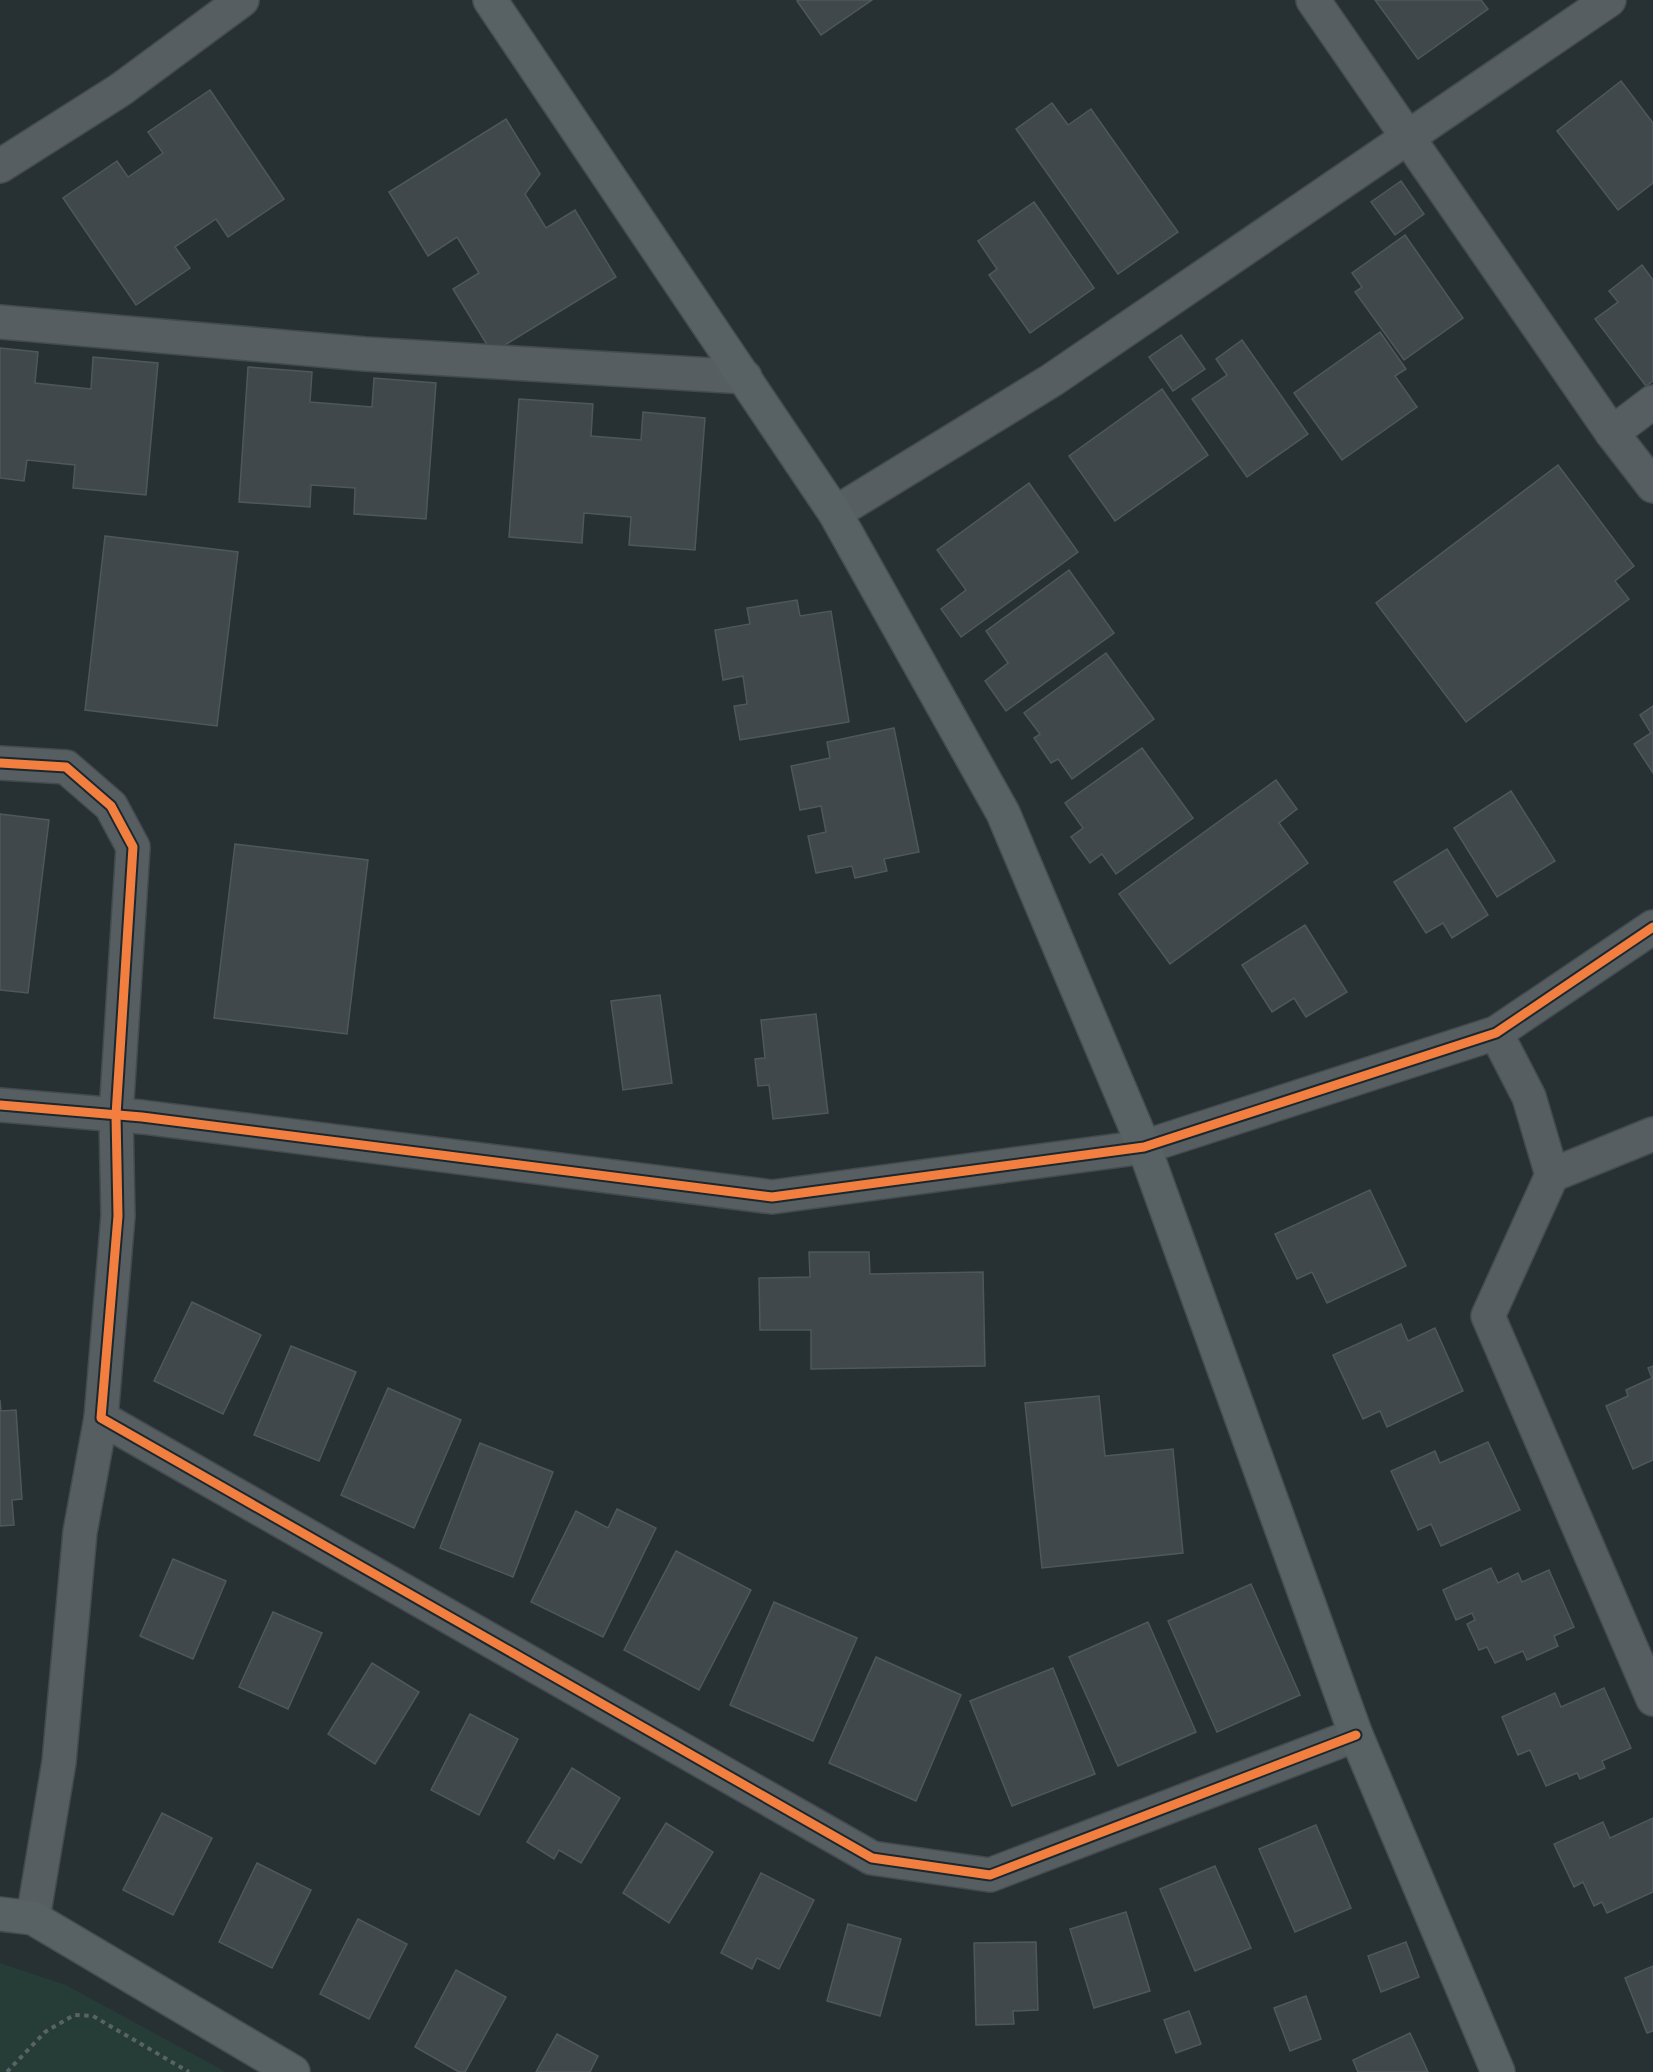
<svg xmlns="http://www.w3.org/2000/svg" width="1653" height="2072" viewBox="0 0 1653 2072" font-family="Barlow,sans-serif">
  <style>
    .green { fill: #263c36 }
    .building { fill: #40484b; stroke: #4e585c; stroke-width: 1.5 }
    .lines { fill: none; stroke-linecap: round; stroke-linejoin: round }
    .minor-casing { stroke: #444b4e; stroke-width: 36 }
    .major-casing { stroke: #444d50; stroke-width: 36 }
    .path { stroke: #596365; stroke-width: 4; stroke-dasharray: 4.5 4.5; stroke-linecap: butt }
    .minor { stroke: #565e62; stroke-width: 33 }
    .major { stroke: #586164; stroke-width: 33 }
    .cycleway-casing { stroke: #1a282e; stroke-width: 13 }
    .cycleway { stroke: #f27e40; stroke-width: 9 }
  </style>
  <rect width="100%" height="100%" fill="#273033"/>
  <path class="green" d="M0,1963l66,22 160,87h-226z"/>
  <g class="building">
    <path d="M799,0h73l-51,35 -24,-34z"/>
    <path d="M1375,0h106l7,9 -70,50z"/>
    <path d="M1621,81l32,42v60l-35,27 -61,-79z"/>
    <path d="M210,90l74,109 -56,38 -12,-18 -41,28 15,21 -54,37 -73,-107 54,-37 11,16 35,-24 -15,-21z"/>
    <path d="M1052,103l16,22 23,-16 87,123 -60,42 -102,-145z"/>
    <path d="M506,119l34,55 -15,20 21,34 29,-18 41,67 -124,76 -39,-64 26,-16 -22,-36 -29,19 -39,-64z"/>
    <path d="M1401,181l23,33 -29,21 -24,-33z"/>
    <path d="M1034,202l60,86 -64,45 -41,-58 8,-6 -19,-28z"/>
    <path d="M1405,235l58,83 -59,42 -49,-68 7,-5 -10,-14z"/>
    <path d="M1642,265l11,15v101l-7,5 -51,-67 23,-17 -9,-11z"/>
    <path d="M1380,332l26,37 -11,7 22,31 -75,53 -48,-67z"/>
    <path d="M1181,335l24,34 -32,22 -24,-34z"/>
    <path d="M1242,340l66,94 -61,43 -55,-78 35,-24 -11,-16z"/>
    <path d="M0,348l38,4 -3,31 56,6 2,-32 65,6 -12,132 -73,-7 2,-23 -48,-5 -3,21 -24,-3z"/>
    <path d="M248,367l64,5 -2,30 62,5 2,-29 62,5 -10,136 -72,-5 1,-26 -44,-3 -1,22 -71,-5z"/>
    <path d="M1162,389l46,66 -93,66 -46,-65z"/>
    <path d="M519,399l74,5 -2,32 50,4 2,-28 62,6 -10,132 -66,-5 2,-28 -47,-4 -2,30 -73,-6z"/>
    <path d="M1558,465l76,101 -19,15 14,18 -163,123 -90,-119z"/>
    <path d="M1029,483l49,69 -117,85 -20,-28 25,-19 -29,-40z"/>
    <path d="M105,536l133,16 -21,174 -132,-16z"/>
    <path d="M1069,570l45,63 -108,78 -21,-30 23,-18 -22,-32z"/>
    <path d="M797,600l3,16 31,-5 18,111 -109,18 -6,-34 13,-2 -4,-28 -20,4 -8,-50 35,-6 -3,-16z"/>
    <path d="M1106,653l48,66 -82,60 -14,-20 -7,4 -17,-25 6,-4 -16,-21z"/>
    <path d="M1653,706v67l-19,-29 17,-11 -11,-18z"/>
    <path d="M894,728l25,124 -35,7 3,12 -32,7 -3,-12 -36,7 -8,-37 18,-4 -5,-26 -21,4 -9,-44 39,-8 -3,-16z"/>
    <path d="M1142,748l51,70 -77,56 -14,-20 -12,9 -19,-26 12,-9 -18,-25z"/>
    <path d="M1276,780l21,29 -18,14 29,40 -138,101 -51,-70z"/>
    <path d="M1511,791l44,70 -58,36 -43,-69z"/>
    <path d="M0,814l49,6 -21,173 -28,-3z"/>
    <path d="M235,844l133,16 -21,174 -133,-16z"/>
    <path d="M1447,849l41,66 -36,23 -9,-15 -17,10 -32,-51z"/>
    <path d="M1305,925l42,67 -41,25 -12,-19 -22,14 -30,-47z"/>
    <path d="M660,995l12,88 -49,7 -12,-89z"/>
    <path d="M816,1014l12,99 -55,6 -4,-34 -11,1 -3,-27 10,-1 -4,-38z"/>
    <path d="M1370,1190l36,76 -79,37 -15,-31 -15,7 -22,-45z"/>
    <path d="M809,1252h60l1,22 113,-2 2,94 -174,3v-39h-51l-1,-52 51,-1z"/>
    <path d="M192,1302l69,33 -38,79 -69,-33z"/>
    <path d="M1401,1324l7,17 27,-13 28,63 -76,36 -7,-16 -17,8 -30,-64z"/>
    <path d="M291,1346l65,26 -37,89 -65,-26z"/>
    <path d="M1653,1366v94l-20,9 -27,-63 22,-10 -2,-6 26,-12 -4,-10z"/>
    <path d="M388,1388l73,32 -47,108 -73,-33z"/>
    <path d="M1099,1396l6,60 68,-7 10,104 -141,15 -17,-165z"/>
    <path d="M0,1400l1,11 15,-1 6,89 -10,1 2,25 -14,1z"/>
    <path d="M1488,1442l32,68 -79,36 -10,-22 -13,6 -27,-59 44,-20 5,12z"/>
    <path d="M480,1443l73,29 -40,105 -73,-29z"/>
    <path d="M617,1509l39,19 -53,109 -72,-35 45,-91 32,17z"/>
    <path d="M676,1551l75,39 -52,100 -75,-40z"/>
    <path d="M173,1559l53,22 -33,78 -53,-23z"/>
    <path d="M1491,1568l7,15 20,-10 4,9 27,-12 25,57 -20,9 4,10 -31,14 -4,-9 -28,12 -8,-16 -8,3 -12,-26 8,-4 -3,-7 -16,7 -13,-30z"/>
    <path d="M1251,1584l49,111 -83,37 -49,-111z"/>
    <path d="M774,1602l83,36 -44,103 -83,-36z"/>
    <path d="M273,1612l49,21 -34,76 -49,-22z"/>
    <path d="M1148,1622l48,110 -78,34 -49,-109z"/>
    <path d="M876,1657l85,38 -45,106 -87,-38z"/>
    <path d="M372,1663l47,29 -44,72 -47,-30z"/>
    <path d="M1053,1668l42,106 -83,32 -42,-105z"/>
    <path d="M1604,1688l27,60 -29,13 3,7 -25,11 -3,-6 -31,13 -16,-36 -12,5 -16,-38 53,-24 6,14z"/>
    <path d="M470,1714l48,25 -39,76 -48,-25z"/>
    <path d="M572,1768l48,30 -39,65 -22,-13 -5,9 -27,-17z"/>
    <path d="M162,1813l50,25 -39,77 -50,-25z"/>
    <path d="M1653,1818v74l-46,21 -5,-11 -8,4 -11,-24 -9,5 -20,-43 49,-22 7,16z"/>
    <path d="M666,1823l47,29 -44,71 -46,-30z"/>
    <path d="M1316,1825l35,83 -56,24 -36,-83z"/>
    <path d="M257,1863l54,27 -39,78 -53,-26z"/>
    <path d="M1215,1866l36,82 -56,23 -35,-82z"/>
    <path d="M761,1873l53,27 -35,69 -22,-11 -5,11 -31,-16z"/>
    <path d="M1126,1912l24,79 -56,17 -24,-79z"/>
    <path d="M358,1919l49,25 -38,75 -49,-25z"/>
    <path d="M848,1924l53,15 -21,77 -53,-15z"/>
    <path d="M1036,1942l2,68 -25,1 1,13 -38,1 -2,-82z"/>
    <path d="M1406,1942l13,35 -38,15 -13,-36z"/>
    <path d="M1653,1966v65l-6,2 -22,-55z"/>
    <path d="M456,1970l50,27 -41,75h-6l-44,-25z"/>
    <path d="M1306,1996l15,43 -31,12 -16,-43z"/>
    <path d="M1189,2011l12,33 -25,9 -12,-33z"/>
    <path d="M1410,2033l18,39h-70l-5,-12z"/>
    <path d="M557,2034l41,22 -8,16h-54z"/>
  </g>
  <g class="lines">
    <defs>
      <g id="minor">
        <path d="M1313,0l299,433 41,53"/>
        <path d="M0,166l120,-76 122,-90"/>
        <path d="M0,322l365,32 380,23"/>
        <path d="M1612,433l41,-31"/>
        <path d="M835,513l217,-133 557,-380"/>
        <path d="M0,763l66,4 45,39 22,41 -17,268 2,101 -17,202 771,440 118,17 366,-140"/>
        <path d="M1496,1033l33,64 23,78"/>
        <path d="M0,1105l142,12 630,80 372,-50 352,-114 157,-106"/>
        <path d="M1653,1134l-101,41 -64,141 165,383"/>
        <path d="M33,1918l26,-156 21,-230 21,-114"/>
      </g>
      <g id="major">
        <path d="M490,0l345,513 168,300 141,334 212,588 142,337"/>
        <path d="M0,1914l33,4 260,154"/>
      </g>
    </defs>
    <use href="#minor" class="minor-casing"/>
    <use href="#major" class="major-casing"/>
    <path class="path" d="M7,2072l38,-40 29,-17 19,1 96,56"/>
    <use href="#minor" class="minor"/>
    <use href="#major" class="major"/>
    <defs>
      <g id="cycleway">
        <path d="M0,763l66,4 45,39 22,41 -17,268 2,101 -17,202 771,440 118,17 366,-140"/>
        <path d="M0,1105l142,12 630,80 372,-50 352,-114 157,-106"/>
      </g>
    </defs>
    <use href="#cycleway" class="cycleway-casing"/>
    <use href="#cycleway" class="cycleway"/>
  </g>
</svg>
